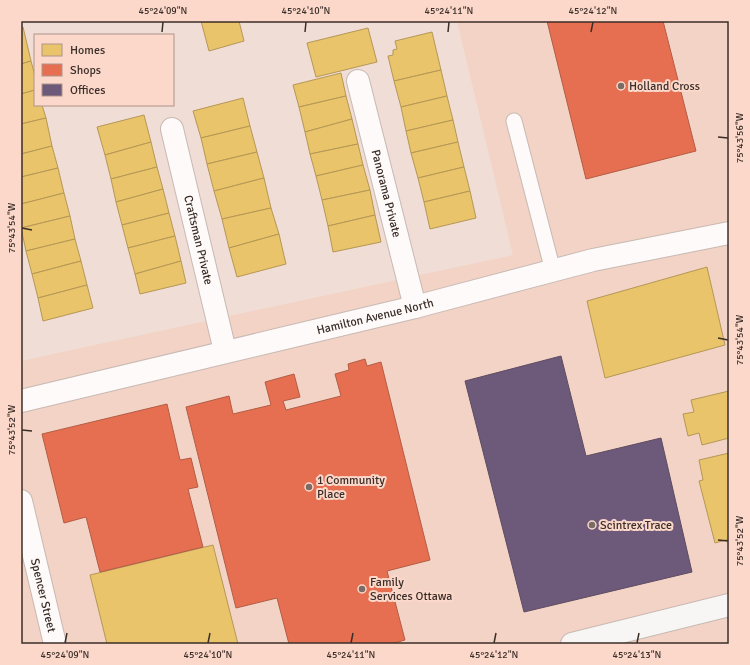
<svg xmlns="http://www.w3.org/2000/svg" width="750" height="665" viewBox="0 0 750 665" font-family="Signika,sans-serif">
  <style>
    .built { fill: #f2d3c5 }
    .homes { fill: #e9c46a; stroke: #b59756 }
    .shops { fill: #e76f51; stroke: #b35c45 }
    .offices { fill: #6d597a; stroke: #5e4c61 }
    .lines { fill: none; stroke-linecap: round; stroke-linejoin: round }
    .service-casing { stroke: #c8b9b3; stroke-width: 17 }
    .minor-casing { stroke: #c8b9b3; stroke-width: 24 }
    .secondary-casing { stroke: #c8b9b3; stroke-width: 24 }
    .service { stroke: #fdfaf9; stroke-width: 15 }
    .minor { stroke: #fdfaf9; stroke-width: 22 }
    .secondary { stroke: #f8f6f5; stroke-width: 22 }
    .ticks { fill: none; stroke: #3b2e28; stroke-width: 1.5 }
    .poi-dot { fill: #7a6b65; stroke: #fbd8ca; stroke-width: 1.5 }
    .labels { text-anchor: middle; stroke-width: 4; stroke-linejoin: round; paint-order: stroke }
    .poi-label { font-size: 12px; fill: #3b2e28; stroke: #fbd8ca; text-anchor: start }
    .street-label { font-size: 12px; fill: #3b2e28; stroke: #fbd8ca }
    .neatline { fill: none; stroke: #3b2e28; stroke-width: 1.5 }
    .ticks-label { font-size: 10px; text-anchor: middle; fill: #3b2e28 }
  </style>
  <rect width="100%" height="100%" fill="#f0ddd5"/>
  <path class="built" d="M457,21h272v621l-8,2h-700v-283l492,-106z"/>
  <g class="homes">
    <path d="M201,21h38l5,20 -35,10z"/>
    <path d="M23,27l8,34 -10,3v-36z"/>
    <path d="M368,28l9,34 -61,15 -9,-34z"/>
    <path d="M432,32l9,38 -47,11 -6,-25 5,-1v-5l4,-1 -2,-8z"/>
    <path d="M31,61l4,15v14l-14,4v-30z"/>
    <path d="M441,70l6,26 -46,11 -7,-26z"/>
    <path d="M341,73l5,23 -47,11 -6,-22z"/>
    <path d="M35,90v15h7l4,13 -25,6v-30z"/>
    <path d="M346,96l6,23 -47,13 -6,-25z"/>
    <path d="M447,96l6,24 -47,11 -5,-24z"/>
    <path d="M243,98l7,28 -49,12 -8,-27z"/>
    <path d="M144,115l7,27 -46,13 -8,-28z"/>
    <path d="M46,118l6,28 -31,8v-30z"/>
    <path d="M352,119l6,25 -48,10 -5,-22z"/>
    <path d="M453,120l5,22 -47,11 -5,-22z"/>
    <path d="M250,126l7,26 -50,12 -6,-26z"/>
    <path d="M151,142l6,25 -46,12 -6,-24z"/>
    <path d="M458,142l6,25 -46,11 -7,-25z"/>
    <path d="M358,144l5,21 -47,11 -6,-22z"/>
    <path d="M52,146l6,22 -37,9v-23z"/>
    <path d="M257,152l7,26 -50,13 -7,-27z"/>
    <path d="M363,165l7,25 -48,10 -6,-24z"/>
    <path d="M157,167l6,22 -47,13 -5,-23z"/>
    <path d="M464,167l6,24 -46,11 -6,-24z"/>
    <path d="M58,168l6,25 -43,11v-27z"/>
    <path d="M264,178l7,30 -49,11 -8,-28z"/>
    <path d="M163,189l6,24 -47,12 -6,-23z"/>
    <path d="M370,190l5,25 -47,11 -6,-26z"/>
    <path d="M470,191l6,27 -46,11 -6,-27z"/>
    <path d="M64,193l6,23 -49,12v-24z"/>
    <path d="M271,208l8,26 -50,14 -7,-29z"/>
    <path d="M169,213l6,23 -47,12 -6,-23z"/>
    <path d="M375,215l6,27 -48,10 -5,-26z"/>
    <path d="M70,216l5,23 -49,12 -5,-23z"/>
    <path d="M279,234l7,30 -49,13 -8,-29z"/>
    <path d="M175,236l6,25 -46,13 -7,-26z"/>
    <path d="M75,239l6,22 -49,13 -6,-23z"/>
    <path d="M81,261l6,24 -49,13 -6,-24z"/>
    <path d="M181,261l5,22 -46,11 -5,-20z"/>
    <path d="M707,267l18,78 -120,33 -18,-77z"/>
    <path d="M87,285l6,23 -50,13 -5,-23z"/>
    <path d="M729,391v47l-27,7 -3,-12 -11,3 -5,-22 11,-2 -3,-12z"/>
    <path d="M729,453v86l-14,4 -16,-62 4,-1 -4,-20z"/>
    <path d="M213,545l25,99h-131l-17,-69z"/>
  </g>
  <g class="shops">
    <path d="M547,21h116l33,130 -110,28z"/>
    <path d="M365,359l2,7 14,-4 49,198 -43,11 18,69 -14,4h-102l-12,-46 -41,10 -50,-201 43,-11 4,18 38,-9 -6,-23 29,-8 6,23 -17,4 3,9 55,-14 -6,-22 14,-4 -1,-6z"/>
    <path d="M167,404l13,56 11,-2 7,29 -10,2 15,58 -103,25 -14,-55 -22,6 -22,-89z"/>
  </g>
  <path class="offices" d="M561,356l25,100 75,-18 31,134 -168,40 -59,-231z"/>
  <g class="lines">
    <defs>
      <path id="service" d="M514,121l39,150"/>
      <g id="minor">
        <path id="s1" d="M358,81l57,226"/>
        <path id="s2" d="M172,129l53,222"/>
        <path id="s3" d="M21,401l394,-94 178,-47 136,-27"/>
        <path id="s4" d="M21,501l34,143"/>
      </g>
      <path id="secondary" d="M572,644l157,-39"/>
    </defs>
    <use href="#service" class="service-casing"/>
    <use href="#minor" class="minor-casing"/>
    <use href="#secondary" class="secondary-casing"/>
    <use href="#service" class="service"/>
    <use href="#minor" class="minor"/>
    <use href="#secondary" class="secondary"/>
  </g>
  <path class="ticks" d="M162,32l1,-10M305,32l1,-10M448,32l1,-10M591,32l2,-10M718,137l10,1M22,228l10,2M718,338l10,2M22,430l10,1M718,540l10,1M65,643l2,-10M208,643l2,-10M351,643l2,-10M494,643l2,-10M637,643l2,-10"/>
  <g class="poi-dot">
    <circle cx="621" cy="86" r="4"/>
    <circle cx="309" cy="487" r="4"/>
    <circle cx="592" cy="525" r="4"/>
    <circle cx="362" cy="589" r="4"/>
  </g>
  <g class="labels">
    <g class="poi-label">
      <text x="629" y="90">Holland Cross</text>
      <text x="317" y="484">1 Community<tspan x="317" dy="14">Place</tspan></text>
      <text x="600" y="529">Scintrex Trace</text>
      <text x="370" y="586">Family<tspan x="370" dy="14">Services Ottawa</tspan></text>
    </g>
    <g class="street-label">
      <text dy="4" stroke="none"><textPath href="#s1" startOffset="116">Panorama Private</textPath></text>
      <text dy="4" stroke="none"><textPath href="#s2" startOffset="114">Craftsman Private</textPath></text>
      <text dy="4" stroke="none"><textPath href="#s3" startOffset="364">Hamilton Avenue North</textPath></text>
      <text dy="4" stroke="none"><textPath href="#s4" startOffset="97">Spencer Street</textPath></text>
    </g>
  </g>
  <rect width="750" height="665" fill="none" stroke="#fbd8ca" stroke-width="44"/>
  <rect x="34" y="34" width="140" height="72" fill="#fbd8ca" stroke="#ae9489"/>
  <rect x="42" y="44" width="20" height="12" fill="#e9c46a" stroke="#ae9489"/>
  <text x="70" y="54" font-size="12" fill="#3b2e28">Homes</text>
  <rect x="42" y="64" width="20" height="12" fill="#e76f51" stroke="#ae9489"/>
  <text x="70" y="74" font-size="12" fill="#3b2e28">Shops</text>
  <rect x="42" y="84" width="20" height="12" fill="#6d597a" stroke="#ae9489"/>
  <text x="70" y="94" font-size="12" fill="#3b2e28">Offices</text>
  <rect x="22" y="22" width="706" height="621" class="neatline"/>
  <g class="ticks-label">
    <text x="163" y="14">45°24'09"N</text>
    <text x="306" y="14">45°24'10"N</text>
    <text x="449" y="14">45°24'11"N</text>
    <text x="593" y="14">45°24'12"N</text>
    <text transform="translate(739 138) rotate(-90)" y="4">75°43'56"W</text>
    <text transform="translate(11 228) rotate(-90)" y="4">75°43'54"W</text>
    <text transform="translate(739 340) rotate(-90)" y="4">75°43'54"W</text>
    <text transform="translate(11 430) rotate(-90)" y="4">75°43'52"W</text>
    <text transform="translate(739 541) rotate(-90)" y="4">75°43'52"W</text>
    <text x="65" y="658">45°24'09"N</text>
    <text x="208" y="658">45°24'10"N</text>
    <text x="351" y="658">45°24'11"N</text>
    <text x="494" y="658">45°24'12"N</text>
    <text x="637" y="658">45°24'13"N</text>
  </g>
</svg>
